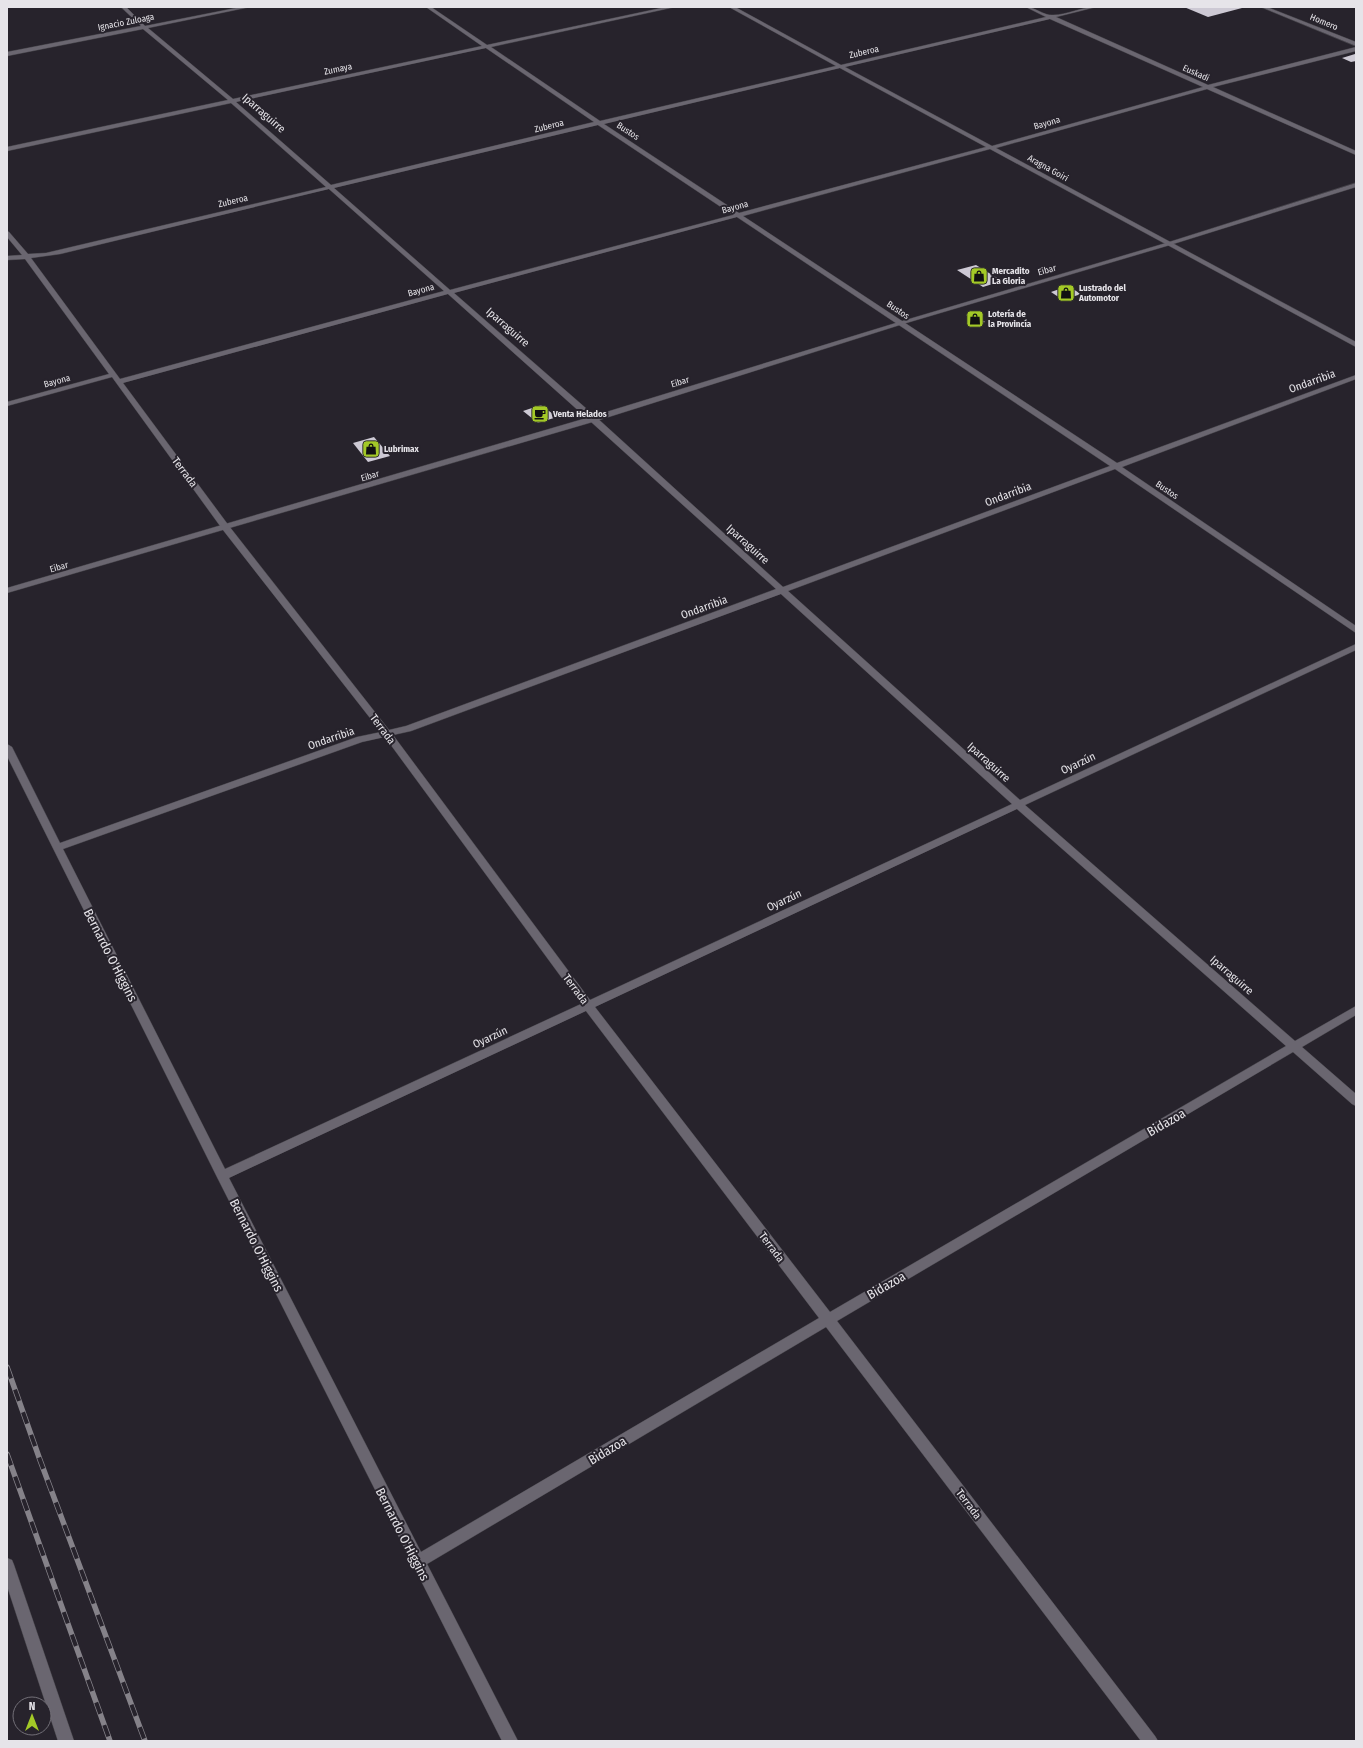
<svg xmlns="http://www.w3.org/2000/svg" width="1363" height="1748" viewBox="0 0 1363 1748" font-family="'Fira Sans Condensed',sans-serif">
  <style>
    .building { fill: #cdc9d4 }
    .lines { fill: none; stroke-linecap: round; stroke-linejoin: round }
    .street-casing { stroke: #434147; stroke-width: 1 }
    .secondary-casing { stroke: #434147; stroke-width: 1 }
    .street { fill: #6a6670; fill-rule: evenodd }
    .secondary { fill: #6a6670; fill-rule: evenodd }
    .rail-casing { stroke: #858289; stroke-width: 5.5 }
    .rail { stroke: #27232c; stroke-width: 4; stroke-dasharray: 12; stroke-linecap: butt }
    .labels { text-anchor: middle; stroke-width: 4; stroke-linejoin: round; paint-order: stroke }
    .far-street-label { font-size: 9px; fill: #e6e4e9; stroke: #27232c }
    .far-poi-label { font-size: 9px; font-weight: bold; fill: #e6e4e9; stroke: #27232c; text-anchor: start }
    .street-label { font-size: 11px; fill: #e6e4e9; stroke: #27232c }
    .near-street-label { font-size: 13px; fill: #e6e4e9; stroke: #27232c }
  </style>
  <rect width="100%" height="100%" fill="#27232c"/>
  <g class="building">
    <path d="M1184,7h54l4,1 -34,9z"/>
    <path d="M1355,54l1,7 -5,1 -9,-4z"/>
    <path d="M976,265l26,16 -19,6 -26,-17z"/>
    <path d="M1068,286l13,8 -18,6 -12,-8z"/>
    <path d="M973,313l12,9 -8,2 -11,-9z"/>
    <path d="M541,405l16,12 -19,6 -15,-12z"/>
    <path d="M374,437l16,19 -22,6 -15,-19z"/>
  </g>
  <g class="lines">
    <defs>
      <g id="street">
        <path d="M121,7h5l19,19 96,-19h9l-102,21 85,71 249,-53 -56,-39h5l56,38 179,-38h9l-184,40 109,74 236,-55 -107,-59h6l106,58 205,-48 -20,-10c9,0 18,9 27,8 14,0 28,-8 43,-8l-40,10 152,68 148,-38v4l-143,36 143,64v4l-149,-66 -211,59 360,194v5l-366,-198 -247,67 374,247 239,-88v4l-234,88 234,159v7l-241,-164 -327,122 232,209 336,-156v6l-331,155 270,236 61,-35v9l-54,32 54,47v12l-4,-2 -59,-52 -456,269 318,415 3,5h-17l-315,-414 -399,237 91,177h-16l-284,-562 -211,-423v-12l5,3 48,96 297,-106 24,-5 -158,-202 -111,-153 -105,29v-4l102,-28 -84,-115 -18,1v-4l15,-1 -15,-18v-6l2,1 19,22 18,-1 280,-66 -95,-84 -224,48v-4l221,-47 -85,-71 -136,27v-4l134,-26zM1050,19l153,68 -211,59 -147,-79zM486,48l108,74 -263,63 -95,-83zM840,68l146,79 -247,66 -135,-89zM598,125l135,90 -283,75 -116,-102zM329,189l115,102 -324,88 -89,-121 29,-4zM737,217l373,249 -327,121 -187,-170 -142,-124zM448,294l142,127 186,168 -370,137 -17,4 -160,-204 -106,-143zM781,594l231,210 -422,196 -197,-265 18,-4zM385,737l196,267 -356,165 -162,-320 299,-107zM1017,809l269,237 -456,266 -235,-305zM586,1011l233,307 -398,234 -192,-374z"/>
        <path d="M7,1558l5,2 2,5 60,176h-16l-51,-155z"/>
      </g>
      <g id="secondary">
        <path d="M1261,7h6l89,35v4z"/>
        <path d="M1356,183v4l-186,58 -267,79 -307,97 -589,172v-5l583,-171 309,-95 267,-79z"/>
      </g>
    </defs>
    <use href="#street" class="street-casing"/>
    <use href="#secondary" class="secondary-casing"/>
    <use href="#street" class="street"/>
    <use href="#secondary" class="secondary"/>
    <defs>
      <g id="rail">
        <path d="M7,1367l33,93 105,281"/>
        <path d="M7,1454l103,287"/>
      </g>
    </defs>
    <use href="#rail" class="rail-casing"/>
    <use href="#rail" class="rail"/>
  </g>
  <defs>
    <symbol id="shop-square" viewBox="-11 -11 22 22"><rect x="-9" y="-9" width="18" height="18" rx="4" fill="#a3c927" stroke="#27232c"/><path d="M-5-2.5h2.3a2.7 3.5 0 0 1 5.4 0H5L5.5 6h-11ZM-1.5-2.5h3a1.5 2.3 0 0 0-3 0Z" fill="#111"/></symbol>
    <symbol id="cafe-square" viewBox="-11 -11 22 22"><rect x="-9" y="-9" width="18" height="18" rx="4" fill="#a3c927" stroke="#27232c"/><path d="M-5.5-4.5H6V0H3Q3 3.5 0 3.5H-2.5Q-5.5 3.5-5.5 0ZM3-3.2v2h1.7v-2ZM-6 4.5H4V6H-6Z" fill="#111"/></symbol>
  </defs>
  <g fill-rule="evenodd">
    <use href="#shop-square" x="969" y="266" width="20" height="20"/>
    <use href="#shop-square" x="1056" y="283" width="20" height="20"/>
    <use href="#shop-square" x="965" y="309" width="20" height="20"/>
    <use href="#cafe-square" x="530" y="404" width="20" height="20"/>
    <use href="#shop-square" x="361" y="439" width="20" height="20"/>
  </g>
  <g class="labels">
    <g class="far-street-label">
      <text transform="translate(126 22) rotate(-11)" y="3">Ignacio Zuloaga</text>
      <text transform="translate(1324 22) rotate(22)" y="3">Homero</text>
      <text transform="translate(864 52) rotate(-13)" y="3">Zuberoa</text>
      <text transform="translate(338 69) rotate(-12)" y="3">Zumaya</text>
      <text transform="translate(1196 73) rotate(24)" y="3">Euskadi</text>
      <text transform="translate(1047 123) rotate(-16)" y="3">Bayona</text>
      <text transform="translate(549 126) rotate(-14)" y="3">Zuberoa</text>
      <text transform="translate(628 131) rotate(33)" y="3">Bustos</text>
      <text transform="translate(1048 168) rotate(29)" y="3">Aragna Goiri</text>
      <text transform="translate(233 201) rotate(-13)" y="3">Zuberoa</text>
      <text transform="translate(735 207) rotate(-15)" y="3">Bayona</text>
      <text transform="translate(1047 270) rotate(-16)" y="3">Eibar</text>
      <text transform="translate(421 290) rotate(-15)" y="3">Bayona</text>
      <text transform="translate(898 310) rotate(34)" y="3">Bustos</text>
      <text transform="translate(57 381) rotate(-15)" y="3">Bayona</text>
      <text transform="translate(680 382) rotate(-17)" y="3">Eibar</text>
      <text transform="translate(370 476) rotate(-17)" y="3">Eibar</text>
      <text transform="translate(1167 490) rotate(34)" y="3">Bustos</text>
      <text transform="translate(59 567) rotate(-16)" y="3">Eibar</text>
    </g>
    <g class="far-poi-label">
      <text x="992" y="274">Mercadito<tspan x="992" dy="10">La Gloria</tspan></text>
      <text x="1079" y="291">Lustrado del<tspan x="1079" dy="10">Automotor</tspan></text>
      <text x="988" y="317">Lotería de<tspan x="988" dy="10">la Provincía</tspan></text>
      <text x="553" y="417">Venta Helados</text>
      <text x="384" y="452">Lubrimax</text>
    </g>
    <g class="street-label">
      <text transform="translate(264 113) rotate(41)" y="4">Iparraguirre</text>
      <text transform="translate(508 327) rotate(41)" y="4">Iparraguirre</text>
      <text transform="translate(1312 381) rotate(-20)" y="4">Ondarribia</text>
      <text transform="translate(185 472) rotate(53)" y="4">Terrada</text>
      <text transform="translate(1008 494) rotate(-21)" y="4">Ondarribia</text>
      <text transform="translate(748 544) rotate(42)" y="4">Iparraguirre</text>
      <text transform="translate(704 607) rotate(-20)" y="4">Ondarribia</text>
      <text transform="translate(383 729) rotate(53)" y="4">Terrada</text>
      <text transform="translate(331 738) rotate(-19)" y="4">Ondarribia</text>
      <text transform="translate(989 762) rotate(42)" y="4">Iparraguirre</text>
      <text transform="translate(1078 763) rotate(-25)" y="4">Oyarzún</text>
      <text transform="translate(784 900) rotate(-25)" y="4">Oyarzún</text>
      <text transform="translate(1232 975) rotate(41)" y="4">Iparraguirre</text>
      <text transform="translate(576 989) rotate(53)" y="4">Terrada</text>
      <text transform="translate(490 1037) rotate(-25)" y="4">Oyarzún</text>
      <text transform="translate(772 1247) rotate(53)" y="4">Terrada</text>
      <text transform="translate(969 1504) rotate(53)" y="4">Terrada</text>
    </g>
    <g class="near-street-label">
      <text transform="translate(111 955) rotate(63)" y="5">Bernardo O'Higgins</text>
      <text transform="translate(1166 1122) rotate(-30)" y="5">Bidazoa</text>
      <text transform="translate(257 1245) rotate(63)" y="5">Bernardo O'Higgins</text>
      <text transform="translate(886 1285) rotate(-30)" y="5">Bidazoa</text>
      <text transform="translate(607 1450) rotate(-31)" y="5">Bidazoa</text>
      <text transform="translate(403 1534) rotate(63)" y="5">Bernardo O'Higgins</text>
    </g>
  </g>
  <rect width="1363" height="1748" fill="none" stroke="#e6e4e9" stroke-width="16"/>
  <g transform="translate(32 1716)"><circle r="19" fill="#27232c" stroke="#737078"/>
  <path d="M0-3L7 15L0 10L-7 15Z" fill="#a3c927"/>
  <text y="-6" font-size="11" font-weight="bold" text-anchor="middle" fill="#e6e4e9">N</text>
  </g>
</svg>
